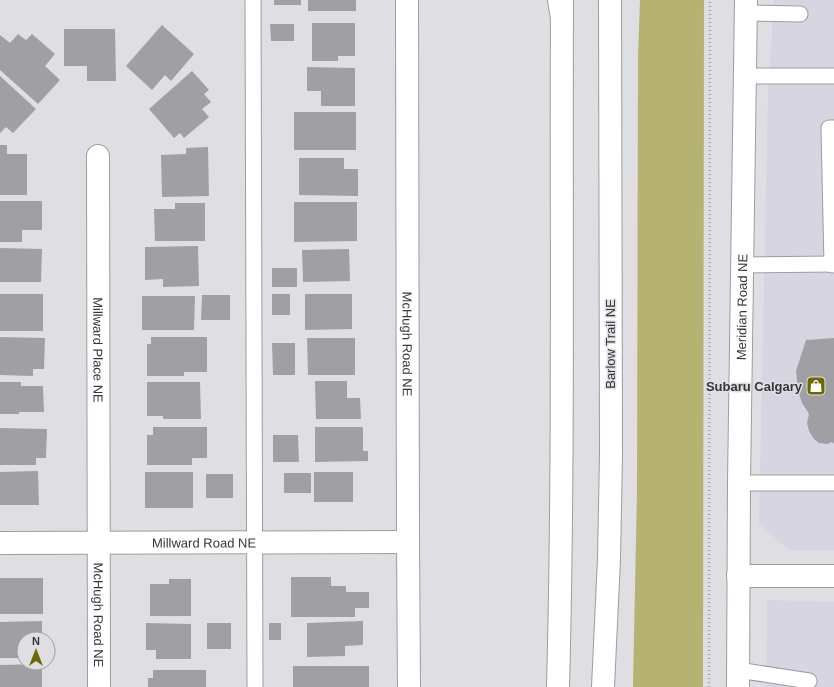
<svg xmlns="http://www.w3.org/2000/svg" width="834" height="687" viewBox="0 0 834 687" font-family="Arial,sans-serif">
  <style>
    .built { fill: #d8d5e2 }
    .green { fill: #b6b271 }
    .building { fill: #a09fa4 }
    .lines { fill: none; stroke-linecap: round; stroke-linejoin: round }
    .service-casing { stroke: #9d9ca1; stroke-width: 17 }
    .minor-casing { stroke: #9d9ca1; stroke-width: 24 }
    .primary-casing { stroke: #9d9ca1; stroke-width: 24 }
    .motorway-casing { stroke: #9d9ca1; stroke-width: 24 }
    .path { stroke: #a6a5a9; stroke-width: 2.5; stroke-dasharray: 1 3; stroke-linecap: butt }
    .service { stroke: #fff; stroke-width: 15 }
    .minor { stroke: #fff; stroke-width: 22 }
    .primary { stroke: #fff; stroke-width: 22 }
    .motorway { stroke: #fff; stroke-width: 22 }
    .labels { text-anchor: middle; stroke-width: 3; stroke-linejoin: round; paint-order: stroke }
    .street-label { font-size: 13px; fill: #373739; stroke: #dfdee3 }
    .poi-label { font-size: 13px; font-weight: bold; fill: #373739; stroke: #dfdee3; text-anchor: end }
  </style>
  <rect width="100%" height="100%" fill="#dfdee3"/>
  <g class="built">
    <path d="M774,0h60v550h-45l-30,-26 9,-433z"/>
    <path d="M767,600l67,2v85h-68z"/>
  </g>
  <path class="green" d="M640,0h64l-1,687h-70l4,-197 1,-433z"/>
  <g class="building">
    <rect x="274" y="0" width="27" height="5"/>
    <rect x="308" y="0" width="48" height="11"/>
    <path d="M312,23h43v33h-17v5h-26z"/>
    <path d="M270,24h24v17h-23z"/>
    <path d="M162,25l32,29 -23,27 -6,-6 -13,15 -26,-24z"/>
    <path d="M64,29h51l1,52h-29v-15h-23z"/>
    <path d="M18,34l8,6 6,-6 23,20 -10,12 15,14 -22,24 -38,-34v-35l10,8z"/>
    <path d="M307,67l48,1v38h-34v-15h-14z"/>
    <path d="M192,71l17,19 -5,4 7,8 -9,7 7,8 -25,21 -4,-5 -6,5 -25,-29z"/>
    <path d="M0,76l36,33 -23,24 -7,-6 -6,6z"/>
    <rect x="294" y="112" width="62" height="38"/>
    <path d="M0,145h7v9h20v41h-27z"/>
    <path d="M208,147l1,49 -47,1 -1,-42 25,-1v-6z"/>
    <path d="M299,158h45v11h14v27l-59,-1z"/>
    <path d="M0,201h42v29h-20v12h-22z"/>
    <path d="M294,202h63v39l-63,1z"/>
    <path d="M175,203h30v38h-50l-1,-32h21z"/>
    <path d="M198,246l1,40 -36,1v-8l-18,1v-33z"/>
    <path d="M0,248l42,1 -1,33h-41z"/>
    <path d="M349,249l1,32 -47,1 -1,-32z"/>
    <rect x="272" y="268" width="25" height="19"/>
    <rect x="0" y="294" width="43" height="37"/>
    <rect x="272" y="294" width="18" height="21"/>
    <path d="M305,294h47v35l-47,1z"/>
    <path d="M202,295h28v25h-29z"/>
    <path d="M142,296h53l-1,34h-52z"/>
    <path d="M0,337l45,1 -1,31h-11v7l-33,-1z"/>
    <path d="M151,337h56v35h-23v4h-37v-32h4z"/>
    <path d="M307,338h48v37h-47z"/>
    <path d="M834,338v106l-2,-2 -5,2 -8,-1 -5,-4 -5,-8 -2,-8 2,-9 -7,-11 -4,-12 -2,-20 10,-31z"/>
    <path d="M272,343h23v32h-22z"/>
    <path d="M315,381h32v17h13l1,21h-45z"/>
    <path d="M0,382h21v4h22l1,26h-25v2h-19z"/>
    <path d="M147,382h53l1,37h-38v-3h-16z"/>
    <path d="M153,427h54v31h-15v7h-45v-30h6z"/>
    <path d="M315,427h48v24h5v10l-53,1z"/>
    <path d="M0,428l47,1 -1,29h-10v7h-36z"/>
    <path d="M273,435h25l1,27h-26z"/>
    <path d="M38,471l1,34h-39v-33z"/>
    <rect x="145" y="472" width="48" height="36"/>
    <rect x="314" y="472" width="39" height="30"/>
    <rect x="284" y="473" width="27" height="20"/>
    <rect x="206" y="474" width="27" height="24"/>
    <path d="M291,577h40v9h15v6h23v16h-14v9h-64z"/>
    <rect x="0" y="578" width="43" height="36"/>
    <path d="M169,579h22v37h-41v-32h19z"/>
    <path d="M42,621v18h-18v19h-24v-36z"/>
    <path d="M363,621v24l-18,1v10l-38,1v-34z"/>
    <path d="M146,623l45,1v35h-35v-9h-10z"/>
    <rect x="207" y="623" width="24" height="26"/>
    <rect x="269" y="623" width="12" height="17"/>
    <path d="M42,664v23h-42v-22z"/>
    <rect x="293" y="666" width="76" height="21"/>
    <path d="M153,670h53v17h-58v-9h5z"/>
  </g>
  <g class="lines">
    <defs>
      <g id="service">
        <path d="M253,0l2,687"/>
        <path d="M746,13l54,1"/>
        <path d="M745,76h89"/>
        <path d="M742,265l92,-1"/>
        <path d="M832,265l-3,-137h5"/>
        <path d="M739,483h95"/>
        <path d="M738,670l71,11"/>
      </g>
      <g id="minor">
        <path id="s1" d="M407,0l1,542 1,145"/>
        <path id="s2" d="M98,156l1,531"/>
        <path id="s3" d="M0,543l408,-1"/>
        <path d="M738,576h96"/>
        <path id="s4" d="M738,687l1,-204 7,-483"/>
      </g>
      <g id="primary">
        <path d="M558,687c6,-229 3,-458 4,-687"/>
        <path d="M603,687l6,-128 2,-105 -1,-454"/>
      </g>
      <path id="motorway" d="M559,0l3,18"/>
    </defs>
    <use href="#service" class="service-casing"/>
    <use href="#minor" class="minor-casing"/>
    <use href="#primary" class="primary-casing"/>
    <use href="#motorway" class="motorway-casing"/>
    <path class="path" d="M709,687l1,-687"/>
    <use href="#service" class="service"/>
    <use href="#minor" class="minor"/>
    <use href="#primary" class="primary"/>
    <use href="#motorway" class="motorway"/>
  </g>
  <defs>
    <symbol id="shop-square" viewBox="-11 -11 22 22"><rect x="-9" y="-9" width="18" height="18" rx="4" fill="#6e6800" stroke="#dfdee3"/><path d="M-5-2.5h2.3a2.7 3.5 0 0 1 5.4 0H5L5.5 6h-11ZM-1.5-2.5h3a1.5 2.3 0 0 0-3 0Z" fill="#fff"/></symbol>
  </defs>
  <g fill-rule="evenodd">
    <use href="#shop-square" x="805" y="375" width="22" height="22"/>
  </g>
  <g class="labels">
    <g class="street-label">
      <text dy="5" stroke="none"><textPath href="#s4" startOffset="380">Meridian Road NE</textPath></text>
      <text dy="5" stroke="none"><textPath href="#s1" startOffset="344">McHugh Road NE</textPath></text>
      <text transform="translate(610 344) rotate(-90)" y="5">Barlow Trail NE</text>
      <text dy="5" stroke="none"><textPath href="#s2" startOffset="194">Millward Place NE</textPath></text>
      <text dy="5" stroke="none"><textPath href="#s3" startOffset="204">Millward Road NE</textPath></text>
      <text dy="5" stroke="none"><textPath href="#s2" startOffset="459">McHugh Road NE</textPath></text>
    </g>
    <g class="poi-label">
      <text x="802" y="391">Subaru Calgary</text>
    </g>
  </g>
  <g transform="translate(36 651)"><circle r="19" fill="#dfdee3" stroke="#9c9b9f"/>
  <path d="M0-3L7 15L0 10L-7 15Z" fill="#6e6800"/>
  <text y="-6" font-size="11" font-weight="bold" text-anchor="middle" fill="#373739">N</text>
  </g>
</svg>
